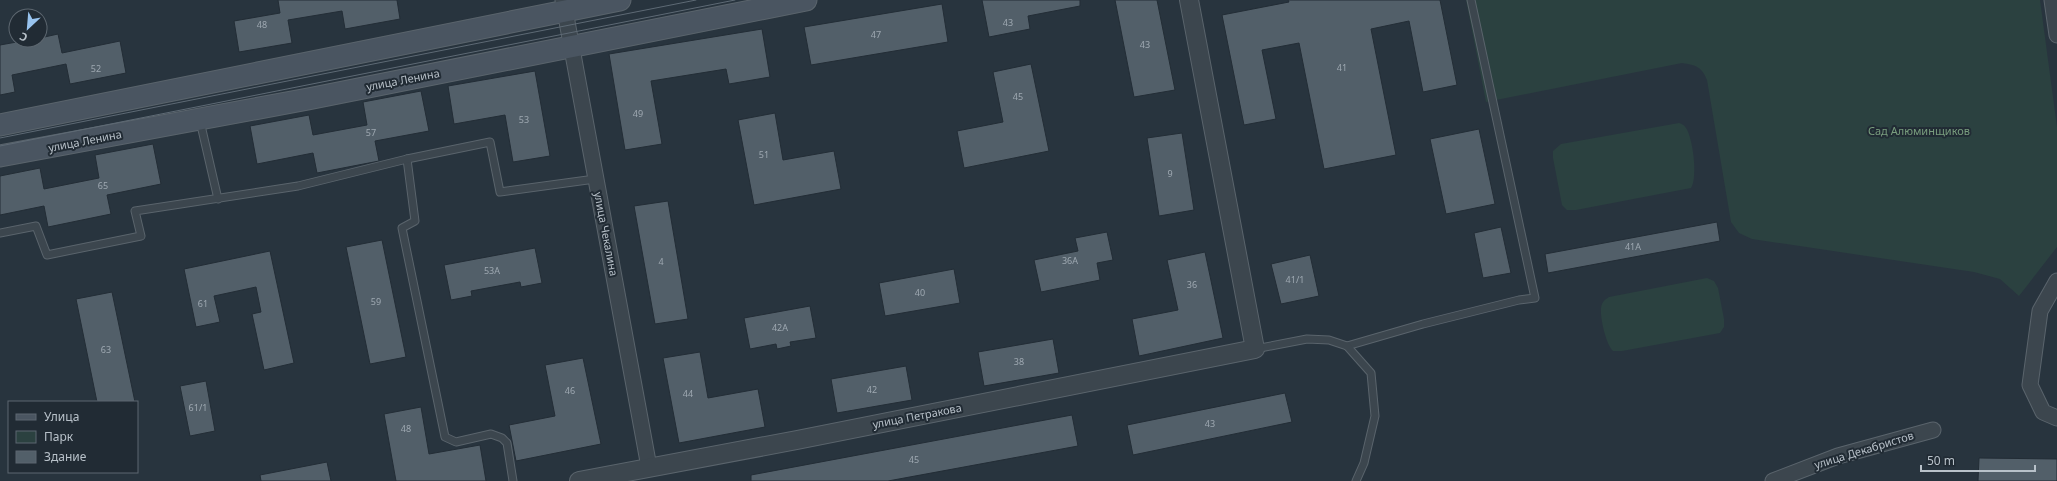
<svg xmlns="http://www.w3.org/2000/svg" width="2057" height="481" viewBox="0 0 2057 481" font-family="'Noto Sans',sans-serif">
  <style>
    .green { fill: #2b4140 }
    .building { fill: #525f69; stroke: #232d36 }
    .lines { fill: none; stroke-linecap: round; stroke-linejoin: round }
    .service-casing { stroke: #5a646c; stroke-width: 9 }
    .minor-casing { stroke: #5a646c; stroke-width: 17 }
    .tertiary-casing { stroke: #5a646c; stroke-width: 20 }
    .secondary-casing { stroke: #5a646c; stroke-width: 23 }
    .service { stroke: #3c464e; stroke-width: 7 }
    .minor { stroke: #3c464e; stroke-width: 15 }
    .tertiary { stroke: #3c464e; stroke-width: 18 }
    .secondary { stroke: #4a5561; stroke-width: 21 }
    .tram { stroke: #5e6a75; stroke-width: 1 }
    .labels { text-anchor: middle; stroke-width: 4; stroke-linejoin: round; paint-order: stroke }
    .number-label { font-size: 9px; fill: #9ea8b1 }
    .street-label { font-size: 11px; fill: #b8c1c9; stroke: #212b34 }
    .park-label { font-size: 11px; fill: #799d7e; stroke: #212b34 }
  </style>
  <rect width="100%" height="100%" fill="#28343e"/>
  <g class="green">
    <path d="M1466,0h574l17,127v120l-38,49 -19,-17 -26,-7 -222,-33 -13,-6 -8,-11 -24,-142c-5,-13 -11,-15 -25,-17l-196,39z"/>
    <path d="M1679,123c3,1 5,2 7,5 7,10 12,50 5,60l-115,22h-9l-5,-5 -9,-47v-7l8,-7z"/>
    <path d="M1707,278l7,3 4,7 6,31v8l-4,6 -98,18h-9c-7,-6 -15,-39 -11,-47 2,-4 4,-5 7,-7z"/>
  </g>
  <g class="building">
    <path d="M278,0h119l3,19 -55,10 -3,-18 -54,9 4,23 -53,9 -5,-31 46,-8z"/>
    <path d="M982,0h98v6l-52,10 2,13 -41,8z"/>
    <path d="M1115,0h42l18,90 -41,7z"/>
    <path d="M1288,0h152l17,85 -34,7 -14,-71 -38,8 25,126 -72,14 -25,-126 -37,7 14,69 -32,6 -22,-110 67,-13z"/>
    <path d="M942,4l6,38 -137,23 -7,-38z"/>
    <path d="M762,29l8,48 -41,7 -3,-15 -75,12 11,63 -37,6 -16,-96z"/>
    <path d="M58,34l4,19 58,-12 6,32 -56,11 -4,-20 -54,11 3,17 -15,3v-50l28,-5h12v-2z"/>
    <path d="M1031,64l18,87 -85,17 -7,-37 46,-9 -10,-50z"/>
    <path d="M535,71l15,85 -37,6 -8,-47 -51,9 -6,-38z"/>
    <path d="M421,91l8,40 -54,10 4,20 -62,12 -4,-20 -56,11 -7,-38 59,-11 4,20 54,-10 -4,-23z"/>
    <path d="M775,113l8,47 51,-9 7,38 -87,16 -16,-85z"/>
    <path d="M1479,129l16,75 -49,10 -16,-75z"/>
    <path d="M1182,133l12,77 -35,6 -12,-78z"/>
    <path d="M153,144l8,40 -54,11 4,19 -63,13 -4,-21 -44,9v-39l40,-8 4,21 55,-11 -4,-23z"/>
    <path d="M668,201l20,118 -33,5 -21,-118z"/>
    <path d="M1717,222l3,19 -172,32 -3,-19z"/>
    <path d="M1501,227l10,46 -28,5 -9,-45z"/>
    <path d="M1107,232l6,28 -16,3 3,17 -59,12 -7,-32 44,-9 -3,-13z"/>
    <path d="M382,240l24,117 -36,7 -24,-117z"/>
    <path d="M535,248l7,35 -21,4 -1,-5 -49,9 1,5 -21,4 -7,-35z"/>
    <path d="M270,251l24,112 -30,7 -12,-56 9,-2 -5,-25 -42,9 6,26 -24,5 -12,-58z"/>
    <path d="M1205,252l18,86 -84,18 -7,-37 46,-9 -11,-50z"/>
    <path d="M1310,255l9,41 -38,8 -10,-40z"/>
    <path d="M954,269l6,34 -75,13 -6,-33z"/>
    <path d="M112,292l23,110h-38l-21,-103z"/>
    <path d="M810,306l6,32 -26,4 1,4 -14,3 -1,-5 -26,5 -6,-31z"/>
    <path d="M1053,339l6,34 -75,13 -6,-34z"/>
    <path d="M700,352l8,46 50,-9 7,38 -86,16 -16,-85z"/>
    <path d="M583,358l18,86 -85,17 -7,-36 46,-9 -10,-51z"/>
    <path d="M906,366l6,34 -75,13 -6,-34z"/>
    <path d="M206,381l9,50 -25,5 -10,-50z"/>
    <path d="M1285,393l7,29 -159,33 -6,-30z"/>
    <path d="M421,407l8,47 51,-9 6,36h-90l-12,-67z"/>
    <path d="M1072,415l6,31 -190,35h-137v-6z"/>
    <path d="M1979,458l78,1v22h-79z"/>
    <path d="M327,462l4,19h-70l-1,-6z"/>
  </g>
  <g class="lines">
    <defs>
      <g id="service">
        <path d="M200,121l18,78"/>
        <path d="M407,159l8,62 -13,7 43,209 11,5 35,-8 11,4 5,5 6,38"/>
        <path d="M0,233l36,-7 11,29 94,-19 -6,-25 163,-25 109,-27 83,-17 10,50 95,-13"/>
        <path d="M1347,346l76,-22 96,-24 16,-2 -64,-298"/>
        <path d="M1255,349l52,-10 22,1 18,6 24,27 4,43 -11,47 -8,18"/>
      </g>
      <g id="minor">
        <path d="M563,0l86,467"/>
        <path d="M2052,0l5,35"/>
        <path d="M2057,281l-17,30 -10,74 13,27 14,6"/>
        <path d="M1773,481l65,-25 95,-26"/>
      </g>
      <path id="tertiary" d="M579,481l218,-41 458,-91 -66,-349"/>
      <g id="secondary">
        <path d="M0,125l620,-125"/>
        <path d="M0,156l308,-57 498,-99"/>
      </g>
    </defs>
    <use href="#service" class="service-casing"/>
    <use href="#minor" class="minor-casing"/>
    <use href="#tertiary" class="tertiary-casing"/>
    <use href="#secondary" class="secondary-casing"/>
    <use href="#service" class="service"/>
    <use href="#minor" class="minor"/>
    <use href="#tertiary" class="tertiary"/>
    <use href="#secondary" class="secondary"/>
    <g class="tram">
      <path d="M0,138l696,-138"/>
      <path d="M0,146l735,-146"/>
    </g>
  </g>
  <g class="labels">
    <g class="number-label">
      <text x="1008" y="26">43</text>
      <text x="262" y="28">48</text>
      <text x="876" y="38">47</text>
      <text x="1145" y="48">43</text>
      <text x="1342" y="71">41</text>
      <text x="96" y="72">52</text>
      <text x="1018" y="100">45</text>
      <text x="638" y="117">49</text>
      <text x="524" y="123">53</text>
      <text x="371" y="136">57</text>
      <text x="764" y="158">51</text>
      <text x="1170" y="177">9</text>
      <text x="103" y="189">65</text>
      <text x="1633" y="250">41А</text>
      <text x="1070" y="264">36А</text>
      <text x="661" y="265">4</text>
      <text x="492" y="274">53А</text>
      <text x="1295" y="283">41/1</text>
      <text x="1192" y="288">36</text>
      <text x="920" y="296">40</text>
      <text x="376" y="305">59</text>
      <text x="203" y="307">61</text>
      <text x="780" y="331">42А</text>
      <text x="106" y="353">63</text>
      <text x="1019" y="365">38</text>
      <text x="872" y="393">42</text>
      <text x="570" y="394">46</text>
      <text x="688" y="397">44</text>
      <text x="198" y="411">61/1</text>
      <text x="1210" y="427">43</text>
      <text x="406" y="432">48</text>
      <text x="914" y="463">45</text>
    </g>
    <g class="street-label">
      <text transform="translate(403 80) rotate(-11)" y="4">улица Ленина</text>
      <text transform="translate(85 141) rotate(-11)" y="4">улица Ленина</text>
      <text transform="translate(606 234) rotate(79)" y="4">улица Чекалина</text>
      <text transform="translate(917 416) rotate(-11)" y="4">улица Петракова</text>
      <text transform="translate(1864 450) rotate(-17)" y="4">улица Декабристов</text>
    </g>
    <g class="park-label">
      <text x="1919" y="135">Сад Алюминщиков</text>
    </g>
  </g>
  <rect x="8" y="401" width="130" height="72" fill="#212b34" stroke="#5d6770"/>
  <rect x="16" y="414" width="20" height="6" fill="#4a5561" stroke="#5d6770"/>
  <text x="44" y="421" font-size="12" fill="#b8c1c9">Улица</text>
  <rect x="16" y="431" width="20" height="12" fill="#2b4140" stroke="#5d6770"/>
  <text x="44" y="441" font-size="12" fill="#b8c1c9">Парк</text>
  <rect x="16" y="451" width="20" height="12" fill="#525f69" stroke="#5d6770"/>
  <text x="44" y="461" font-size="12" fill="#b8c1c9">Здание</text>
  <g transform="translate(28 28) rotate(206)"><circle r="19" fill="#212b34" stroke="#5d6770"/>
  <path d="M0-3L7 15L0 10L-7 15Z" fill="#98c3ee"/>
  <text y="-6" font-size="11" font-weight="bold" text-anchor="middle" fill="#b8c1c9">С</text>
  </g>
  <path d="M1921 465v6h114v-6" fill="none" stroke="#b8c1c9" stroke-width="2"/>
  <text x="1927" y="465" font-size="12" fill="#b8c1c9" stroke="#212b34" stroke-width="3" paint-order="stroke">50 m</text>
</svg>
